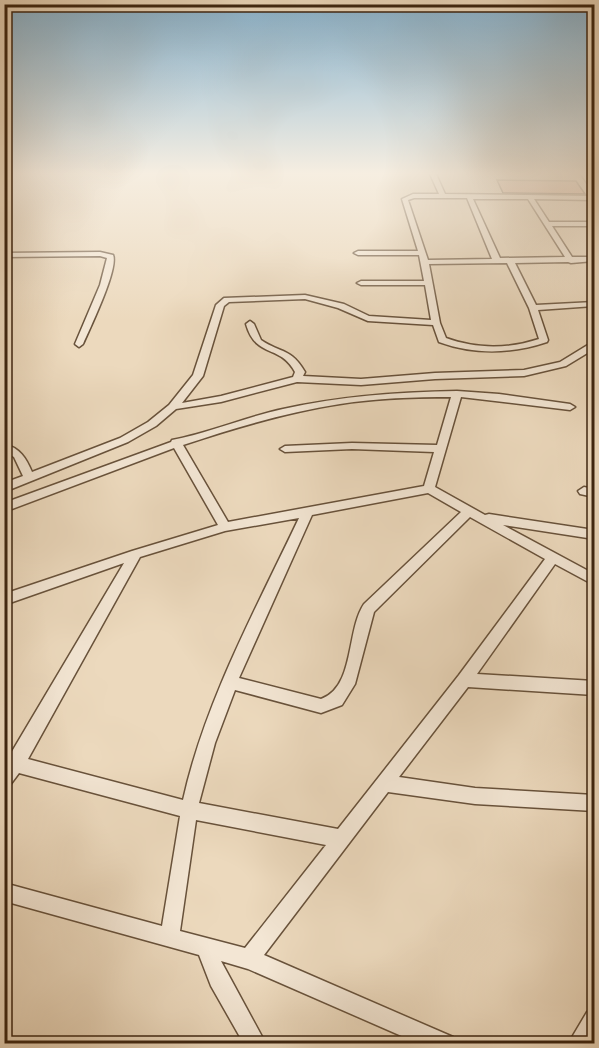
<svg xmlns="http://www.w3.org/2000/svg" width="599" height="1048" viewBox="0 0 599 1048" font-family="'Old Standard TT',serif">
  <style>
    .building { fill: #e2a689; stroke: #3c2510; stroke-width: 1.5 }
    .lines { fill: none; stroke-linecap: round; stroke-linejoin: round }
    .street-casing { stroke: #68523b; stroke-width: 3 }
    .street { fill: #f3e6d4; fill-rule: evenodd }
  </style>
  <rect width="100%" height="100%" fill="#ecd9bd"/>
  <filter id="stains"><feTurbulence type="fractalNoise" baseFrequency=".00333" numOctaves="4"/><feColorMatrix values="0 0 0 0 .2 0 0 0 0 .09 0 0 0 0 .02 0 0 0 .5 -.17"/></filter>
  <radialGradient id="worn" r=".72"><stop offset=".6" stop-color="#630" stop-opacity="0"/><stop offset="1" stop-color="#630" stop-opacity=".3"/></radialGradient>
  <path class="building" d="M497,180l79,1 9,13 -82,-1z"/>
  <g class="lines">
    <defs>
      <g id="street">
        <path d="M430,174h6l9,20 149,2v4l-60,-1 15,23h45v4h-42l20,31h22v4l-23,2 -3,-1 -53,1 21,42 58,-3v4l-56,4 10,30 -1,2c-36,12 -72,13 -108,0l-6,-17 -65,-4 -30,-13 -33,-9 -76,3 -5,4 -21,70 -21,27 39,-7 72,-19 2,-5c-15,-28 -39,-13 -49,-48l4,-3 4,3 7,16c21,14 30,8 44,32l-2,4 58,3 74,-6 89,-3 36,-8 31,-19 3,-1v7l-28,17 -42,10 -89,3 -74,6 -64,-3 -76,20 -45,7 -20,17 -28,16 -124,50v-9l19,-7 -9,-19 -10,-6v-7c16,4 22,14 28,28l88,-34 28,-16 21,-17 24,-30 23,-70 8,-7 81,-3 39,9 25,12 62,4 -6,-35h-64l-4,-2 4,-2h63l-5,-26h-61l-4,-2 4,-2h60l-16,-52 11,-5h26zM414,198h53l25,61 -64,1 -20,-60zM473,199h55l37,58 -65,1zM507,263l22,45 10,31c-30,10 -63,10 -93,-1l-6,-15 -11,-59z"/>
        <path d="M581,174h6l7,11v6l-2,-1z"/>
        <path d="M100,252l13,3c6,13 -23,73 -30,89l-4,3 -4,-3 25,-59 7,-27 -7,-2 -96,1v-4z"/>
        <path d="M457,391l42,3 71,10 5,3 -5,3 -109,-13 -26,90 50,28 4,-1 105,16v9l-91,-14 91,49v11l-39,-21 -78,110 117,7v14l-126,-8 -69,90 76,11 119,7v16l-119,-7 -87,-12 -124,163 189,82 3,7h-36l-172,-75 -27,-8 45,83h-22l-33,-58 -12,-31 -195,-54v-18l158,43 18,-110 -161,-43 -9,12 -6,2v-22l120,-202 -120,42v-11l128,-43 86,-26 -44,-77 -170,64v-9l167,-61 1,-2c37,-7 74,-23 111,-31 59,-13 114,-17 174,-18zM451,397l-14,48 -85,-2 -67,3 -5,3 5,3 67,-3 82,3 -10,34 -196,36 -45,-77c51,-17 104,-33 157,-41 37,-6 74,-7 111,-7zM428,493l33,19 -97,92c-18,27 -9,83 -43,95l-82,-21 73,-163zM470,517l75,42 -86,116 -121,154 -139,-26 16,-60 20,-53 86,23 21,-8 13,-21 19,-72zM299,518c-43,91 -94,183 -116,282l-155,-41 112,-202 85,-26zM196,820l130,25 -81,103 -65,-17z"/>
        <path d="M584,487l10,2v8l-14,-3 -2,-3z"/>
        <path d="M594,1009v28l-4,7h-22l19,-32z"/>
      </g>
    </defs>
    <use href="#street" class="street-casing"/>
    <use href="#street" class="street"/>
  </g>
  <linearGradient id="sky" x2="0" y2="1"><stop stop-color="#88b6d4"/><stop offset="0.54" stop-color="#f6eee1"/><stop offset="1" stop-color="#f6eee1" stop-opacity="0"/></linearGradient>
  <rect width="599" height="321" fill="url(#sky)"/>
  <rect width="599" height="1048" fill="none" stroke="#ecd9bd" stroke-width="24"/>
  <rect x="6" y="6" width="587" height="1036" fill="none" stroke="#3c2510" stroke-width="3"/>
  <rect x="12" y="12" width="575" height="1024" fill="none" stroke="#3c2510" stroke-width="1.5"/>
  <rect width="100%" height="100%" filter="url(#stains)"/>
  <rect width="100%" height="100%" fill="url(#worn)"/>
</svg>
